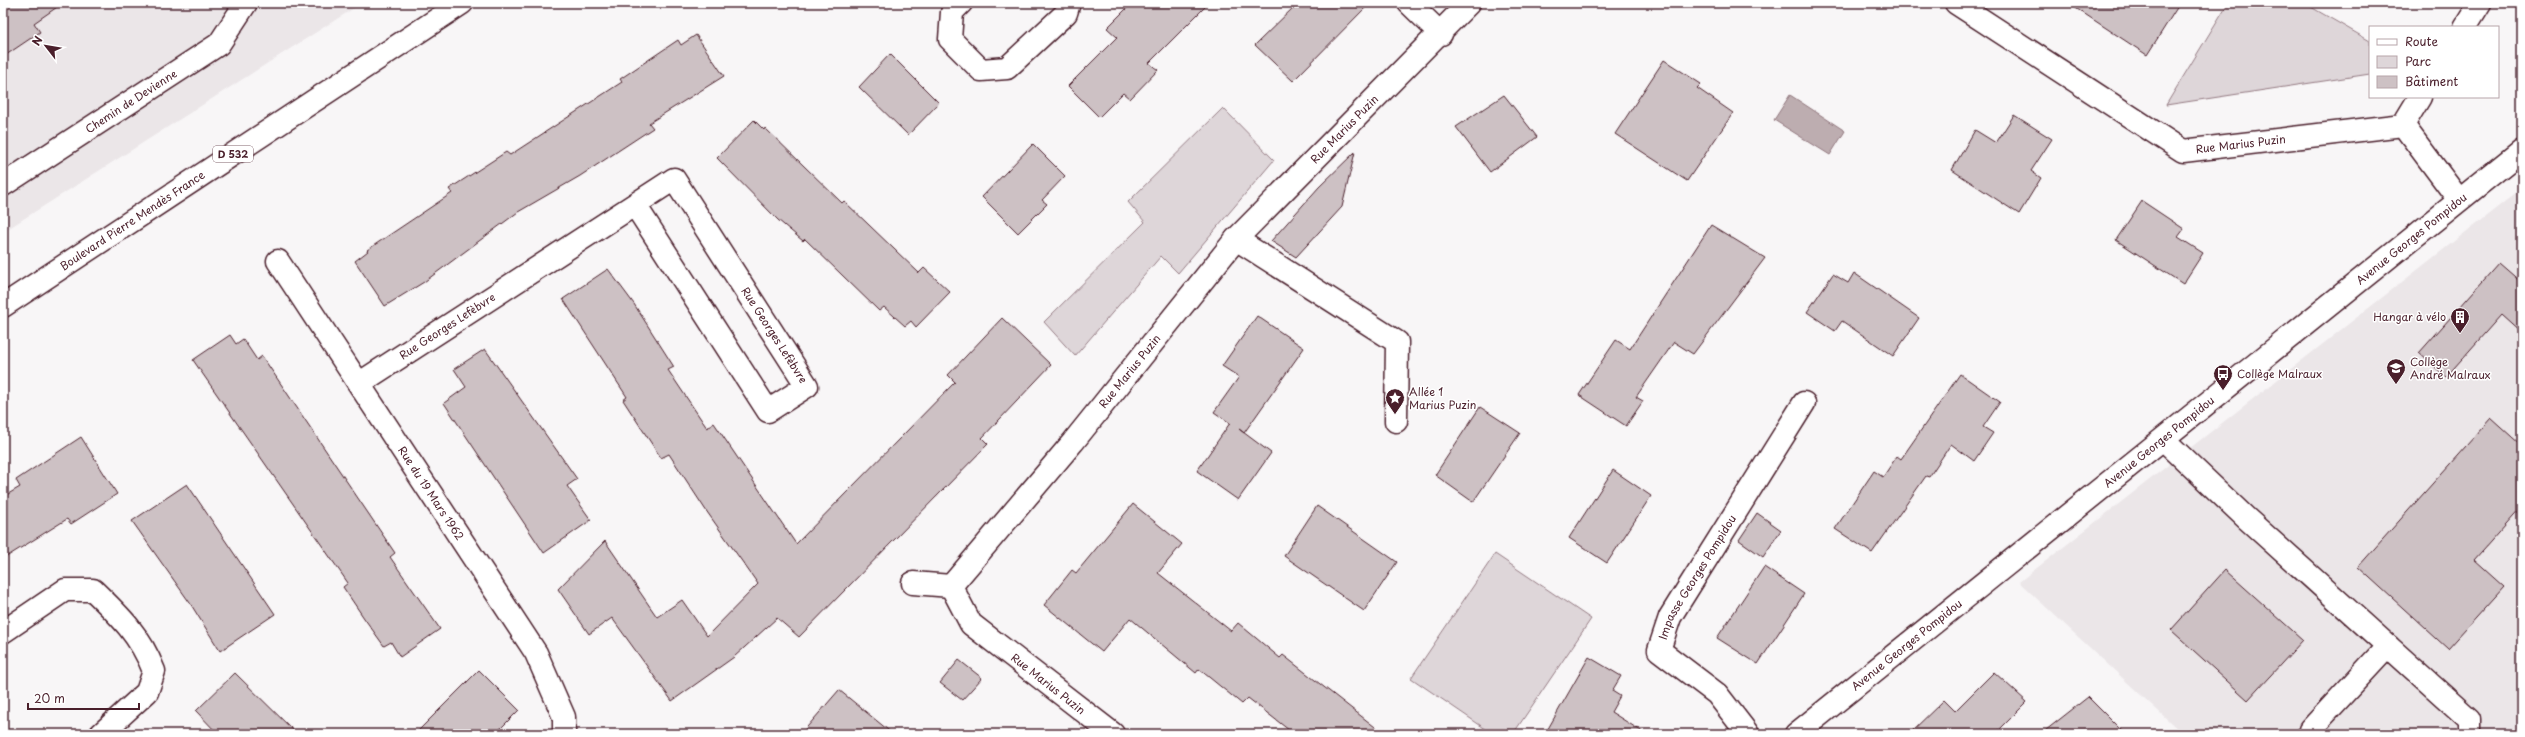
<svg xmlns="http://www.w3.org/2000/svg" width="2525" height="737" viewBox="0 0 2525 737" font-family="'Playpen Sans',sans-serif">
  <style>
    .built { fill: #ebe6e8 }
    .green { fill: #ded6d9; stroke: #947a82 }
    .water { fill: #bdadb0; stroke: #8f747b }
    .building { fill: #cdc1c4; stroke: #4a1f2b }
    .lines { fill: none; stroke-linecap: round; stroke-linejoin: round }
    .minor-casing { stroke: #4a1f2b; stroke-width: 25 }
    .major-casing { stroke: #4a1f2b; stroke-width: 25 }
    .minor { stroke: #fff; stroke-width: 22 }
    .major { stroke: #fff; stroke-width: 22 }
    .labels { text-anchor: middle; stroke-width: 3; stroke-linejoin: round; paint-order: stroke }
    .shield { fill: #fff; stroke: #80626b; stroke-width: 1 }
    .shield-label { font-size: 10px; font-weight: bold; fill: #4a1f2b }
    .street-label { font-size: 11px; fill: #4a1f2b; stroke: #fff }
    .poi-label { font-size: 11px; fill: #4a1f2b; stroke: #fff; text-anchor: start }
  </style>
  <rect width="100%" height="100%" fill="#f8f6f7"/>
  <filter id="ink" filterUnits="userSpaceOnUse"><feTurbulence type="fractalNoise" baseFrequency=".025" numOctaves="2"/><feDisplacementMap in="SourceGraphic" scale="8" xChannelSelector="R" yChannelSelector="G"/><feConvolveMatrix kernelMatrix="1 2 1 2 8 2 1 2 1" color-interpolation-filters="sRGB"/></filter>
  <g filter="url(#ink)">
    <g class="built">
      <path d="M3,3h359l-359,229z"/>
      <path d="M2522,188v546h-339l-164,-152z"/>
    </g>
    <g class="green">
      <path d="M2228,3h76l66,38v33l-204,31z"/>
      <path d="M1223,108l51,52 -96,113 -17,-17 -86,100 -31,-34 101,-100 -17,-20z"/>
      <path d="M1495,554l96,65 -78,115h-20l-82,-56z"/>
    </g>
    <path class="water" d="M1790,95l55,36 -15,24 -56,-35z"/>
    <g class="building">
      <path d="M3,3h60l-29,20 6,9 -37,25z"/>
      <path d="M1132,3h77l-60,60 9,7 -28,29 -7,-6 -24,24 -31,-31 49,-49 -10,-9z"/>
      <path d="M1298,3h72l-77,78 -38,-36z"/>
      <path d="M2068,3h112l-33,52z"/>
      <path d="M696,35l28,41 -75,47 4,5 -73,48 -62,36 -94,70 -39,24 -30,-45 13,-10 -1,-1 85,-57 -3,-4 57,-37 4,3 112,-73 -2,-3 58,-39 3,5z"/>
      <path d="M890,54l49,49 -31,32 -49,-48z"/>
      <path d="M1664,60l37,24 -4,4 36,25 -46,68 -72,-47z"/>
      <path d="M1504,95l33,42 -47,35 -34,-45z"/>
      <path d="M2014,115l38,24 -21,32 10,7 -22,36 -67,-44 23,-40 21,13z"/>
      <path d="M754,120l10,10 1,-2 77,75 2,-2 75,72 5,-5 26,24 -34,35 -5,-6 -6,5 -21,-19 -5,4 -74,-72 -2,2 -25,-21 -61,-62z"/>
      <path d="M1033,144l32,32 -23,24 5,4 -29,29 -36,-36z"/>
      <path d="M1355,152l-13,55 -46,50 -25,-16 48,-54z"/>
      <path d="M2142,201l42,28 -6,8 25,16 -20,31 -67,-44z"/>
      <path d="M1711,225l54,33 -72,96 -19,-12 -38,55 7,4 -17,25 -47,-31 37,-55 14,9z"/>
      <path d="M2499,263l23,20v51l-21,-19 -55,62 -27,-24z"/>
      <path d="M608,269l26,35 40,63 -6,3 39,58 7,-5 82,121 159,-162 -7,-7 54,-57 49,47 -69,73 6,6 -189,193 -22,-19 -43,39 -62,44 -60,-83 -23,16 -31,-45 47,-48 52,76 25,-17 25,36 51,-52 -53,-75 -36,-55 -8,4 -38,-58 4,-3 -64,-98z"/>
      <path d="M1854,273l65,45 -26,38 -51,-35 -7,10 -28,-19 26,-38 15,9z"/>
      <path d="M1257,316l47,32 -60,85 -5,-4 32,24 -33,47 -41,-29 33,-48 -16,-11 25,-35 -17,-11z"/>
      <path d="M230,335l6,9 7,-5 14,21 5,-4 133,197 -5,4 50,72 -40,28 -9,-15 -7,4 -20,-28 -21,-31 5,-4 -155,-223z"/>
      <path d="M485,349l92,130 -10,7 24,34 -47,33 -100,-150 22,-16 -12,-18z"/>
      <path d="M1960,374l40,28 -17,25 10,6 -19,28 -23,-17 -22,33 -3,-1 -54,77 -37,-24 39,-58 9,6 14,-21 4,3z"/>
      <path d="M1480,407l40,26 -47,69 -38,-27z"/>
      <path d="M2491,418l31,28v60l-48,54 30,27 -56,62 -90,-82z"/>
      <path d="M81,437l36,57 -46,30 -4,-5 -64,40v-62l17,-10 -4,-7z"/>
      <path d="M1613,470l38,26 -44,67 -38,-25z"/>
      <path d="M187,484l88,130 -55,37 -30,-48 -58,-82z"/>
      <path d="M1133,504l49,40 -24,29 73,58 7,-8 42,35 3,-3 101,79h-90l-46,-36 -6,6 -43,-35 -3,4 -66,-55 -28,34 -58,-47 28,-35 4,3z"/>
      <path d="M1317,506l80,56 -33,49 -80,-55z"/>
      <path d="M1757,513l24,17 -18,27 -24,-17z"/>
      <path d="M1764,567l40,27 -46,70 -41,-26z"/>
      <path d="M2225,570l78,70 -55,60 -77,-70z"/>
      <path d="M1589,657l32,19 -9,15 8,5 -9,16 35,22h-101z"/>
      <path d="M959,660l23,18 -20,22 -22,-17z"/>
      <path d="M479,670l40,40 -24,24h-80z"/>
      <path d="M1994,672l33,30 -32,32h-86l35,-34 11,11z"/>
      <path d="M235,673l62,61h-79l-22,-23z"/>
      <path d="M839,690l54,44h-92z"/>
      <path d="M2088,697l37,37h-84z"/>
    </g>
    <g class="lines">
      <defs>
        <g id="minor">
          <path d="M961,3l-9,9 -2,27 31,31 26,-2 59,-55 3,-10"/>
          <path d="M1409,3l32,31"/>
          <path id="s1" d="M1956,3l227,148 220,-26 56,75"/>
          <path d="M2465,27l15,-24"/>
          <path d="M2403,125l17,-28"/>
          <path id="s2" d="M3,185l216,-141 27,-41"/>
          <path d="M1236,239l161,103 -1,79"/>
          <path id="s3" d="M278,261l258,392 28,64v17"/>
          <path id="s4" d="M360,383l314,-204 133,207 -39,25 -133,-206"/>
          <path d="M2164,440l82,78 223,201v15"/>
          <path d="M913,583l38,3"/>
          <path d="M3,632l62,-42h28c27,26 47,45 61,81l-7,21 -46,42"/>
          <path d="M2310,730l78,-84"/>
          <path id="s5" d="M1113,734l-142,-110 -20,-38 122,-144 163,-203 233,-236"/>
          <path id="s6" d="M1748,734l-31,-40 -58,-44 11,-33 134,-214"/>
          <path id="s7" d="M1796,734l726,-584"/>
        </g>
        <g id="major">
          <path id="s8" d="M3,306l459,-303"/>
        </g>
      </defs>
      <use href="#minor" class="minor-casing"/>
      <use href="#major" class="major-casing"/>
      <use href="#minor" class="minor"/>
      <use href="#major" class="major"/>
    </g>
  </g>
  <defs>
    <symbol id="building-pin" viewBox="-11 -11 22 30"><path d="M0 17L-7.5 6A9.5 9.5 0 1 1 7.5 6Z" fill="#4a1f2b" stroke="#fff"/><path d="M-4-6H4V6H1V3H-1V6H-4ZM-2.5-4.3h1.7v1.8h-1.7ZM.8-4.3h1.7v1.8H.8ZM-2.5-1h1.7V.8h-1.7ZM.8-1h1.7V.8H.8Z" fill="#fff"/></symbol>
    <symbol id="school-pin" viewBox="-11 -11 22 30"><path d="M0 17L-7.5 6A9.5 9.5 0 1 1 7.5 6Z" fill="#4a1f2b" stroke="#fff"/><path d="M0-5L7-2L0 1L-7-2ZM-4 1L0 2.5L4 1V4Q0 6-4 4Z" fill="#fff"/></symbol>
    <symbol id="bus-pin" viewBox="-11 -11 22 30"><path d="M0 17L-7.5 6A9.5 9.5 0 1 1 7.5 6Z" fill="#4a1f2b" stroke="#fff"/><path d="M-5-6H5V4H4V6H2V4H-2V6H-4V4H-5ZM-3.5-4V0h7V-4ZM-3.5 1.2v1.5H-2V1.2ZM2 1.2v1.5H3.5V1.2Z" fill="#fff"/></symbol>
    <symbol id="sight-pin" viewBox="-11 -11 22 30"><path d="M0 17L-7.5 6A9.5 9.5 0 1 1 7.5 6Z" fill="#4a1f2b" stroke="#fff"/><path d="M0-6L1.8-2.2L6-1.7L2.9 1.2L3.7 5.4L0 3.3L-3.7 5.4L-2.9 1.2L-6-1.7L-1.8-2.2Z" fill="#fff"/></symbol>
  </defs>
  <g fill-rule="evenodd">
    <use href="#building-pin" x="2449" y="306" width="22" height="30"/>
    <use href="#school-pin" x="2385" y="357" width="22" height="30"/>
    <use href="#bus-pin" x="2212" y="363" width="22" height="30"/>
    <use href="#sight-pin" x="1384" y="387" width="22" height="30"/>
  </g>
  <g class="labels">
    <rect class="shield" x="213" y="146" width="40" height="16" rx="3"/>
    <g class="shield-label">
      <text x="233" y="158">D 532</text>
    </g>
    <g class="street-label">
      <text dy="4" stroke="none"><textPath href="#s2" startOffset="153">Chemin de Devienne</textPath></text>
      <text dy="4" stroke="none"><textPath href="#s5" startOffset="826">Rue Marius Puzin</textPath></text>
      <text dy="4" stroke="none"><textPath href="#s1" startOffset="329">Rue Marius Puzin</textPath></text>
      <text dy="4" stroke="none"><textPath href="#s8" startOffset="155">Boulevard Pierre Mendès France</textPath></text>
      <text dy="4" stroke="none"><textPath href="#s7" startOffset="790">Avenue Georges Pompidou</textPath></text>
      <text dy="4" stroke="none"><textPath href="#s4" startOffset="104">Rue Georges Lefèbvre</textPath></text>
      <text dy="4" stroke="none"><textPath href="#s4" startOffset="560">Rue Georges Lefèbvre</textPath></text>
      <text dy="4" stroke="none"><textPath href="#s5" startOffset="502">Rue Marius Puzin</textPath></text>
      <text dy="4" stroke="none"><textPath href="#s7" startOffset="466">Avenue Georges Pompidou</textPath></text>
      <text dy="4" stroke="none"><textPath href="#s3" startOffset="278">Rue du 19 Mars 1962</textPath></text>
      <text dy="4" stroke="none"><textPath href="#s6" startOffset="206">Impasse Georges Pompidou</textPath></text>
      <text dy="4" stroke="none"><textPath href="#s7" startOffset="142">Avenue Georges Pompidou</textPath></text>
      <text transform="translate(1048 684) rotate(38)" y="4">Rue Marius Puzin</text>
    </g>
    <g class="poi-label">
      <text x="2446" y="321" text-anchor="end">Hangar à vélo</text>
      <text x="2410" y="366">Collège<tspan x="2410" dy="13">André Malraux</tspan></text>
      <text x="2237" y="378">Collège Malraux</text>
      <text x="1409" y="396">Allée 1<tspan x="1409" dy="13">Marius Puzin</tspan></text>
    </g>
  </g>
  <rect width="2525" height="737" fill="none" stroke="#fff" stroke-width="16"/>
  <rect x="8" y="8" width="2509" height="721" fill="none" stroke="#4a1f2b" stroke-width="1.5" filter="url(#ink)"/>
  <rect x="2369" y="26" width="130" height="72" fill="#ffffff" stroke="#b7a5aa"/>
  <rect x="2377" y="39" width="20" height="6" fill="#ffffff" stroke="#b7a5aa"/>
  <text x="2405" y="46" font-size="12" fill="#4a1f2b">Route</text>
  <rect x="2377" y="56" width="20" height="12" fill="#ded6d9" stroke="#b7a5aa"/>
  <text x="2405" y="66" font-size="12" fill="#4a1f2b">Parc</text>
  <rect x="2377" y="76" width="20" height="12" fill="#cdc1c4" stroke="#b7a5aa"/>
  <text x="2405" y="86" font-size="12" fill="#4a1f2b">Bâtiment</text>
  <g transform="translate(46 46) rotate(301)" stroke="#ffffff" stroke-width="3" paint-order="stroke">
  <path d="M0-3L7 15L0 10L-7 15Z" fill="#4a1f2b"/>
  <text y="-6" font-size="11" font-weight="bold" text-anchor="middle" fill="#4a1f2b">N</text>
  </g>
  <path d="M28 703v6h111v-6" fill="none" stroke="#4a1f2b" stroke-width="2"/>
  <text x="34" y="703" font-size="12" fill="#4a1f2b" stroke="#ffffff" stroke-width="3" paint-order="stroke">20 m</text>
</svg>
